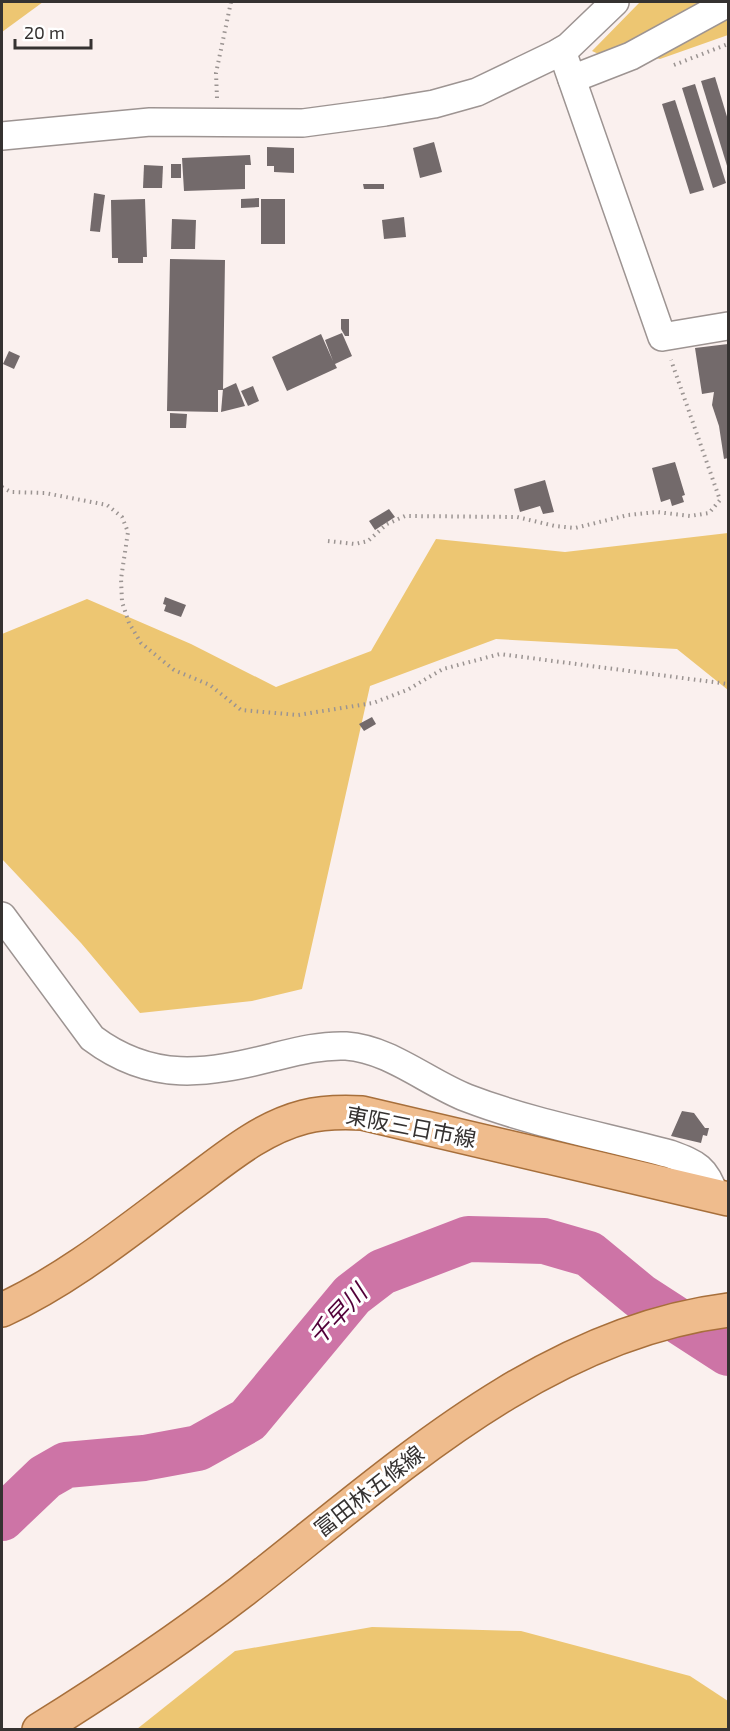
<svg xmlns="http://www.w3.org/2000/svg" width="730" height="1731" viewBox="0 0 730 1731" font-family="'Exo 2','Noto Sans JP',sans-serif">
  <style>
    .green { fill: #edc672 }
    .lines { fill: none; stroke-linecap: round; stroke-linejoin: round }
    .river { stroke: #cd74a6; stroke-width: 46 }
    .building { fill: #736a6b }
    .minor-casing { stroke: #9d9492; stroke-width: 30 }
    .major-casing { stroke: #a76f3b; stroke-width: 36 }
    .path { stroke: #9b9492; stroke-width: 4; stroke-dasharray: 1.5 4.5; stroke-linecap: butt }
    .minor { stroke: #fff; stroke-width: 27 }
    .major { stroke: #efbc8d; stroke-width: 33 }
    .labels { text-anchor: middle; stroke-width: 6; stroke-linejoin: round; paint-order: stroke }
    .street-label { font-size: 22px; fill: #353231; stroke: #fff }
    .water-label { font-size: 24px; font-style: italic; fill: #520039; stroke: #fff }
  </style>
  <rect width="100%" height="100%" fill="#faf0ee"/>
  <g class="green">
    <path d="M2,2h41l-41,30z"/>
    <path d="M640,2h88v33l-68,24 -34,-8 -23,5 -11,-5z"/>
    <path d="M728,533v157l-51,-41 -181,-10 -126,47 -68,303 -50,12 -112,12 -59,-70 -79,-84v-225l85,-35 104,45 85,43 95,-36 65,-112 129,13z"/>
    <path d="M372,1627l149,4 169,45 38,25v28h-591l98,-78z"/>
  </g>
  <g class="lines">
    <path class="river" d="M2,1518l43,-41 21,-12 78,-7 54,-10 50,-28 104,-125 30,-23 86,-33 76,2 45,13 51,42 88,57"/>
  </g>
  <g class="building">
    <path d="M715,77l13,43v49l-27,-88z"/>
    <path d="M695,84l31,99 -13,5 -31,-100z"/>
    <path d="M675,100l29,90 -14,4 -28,-90z"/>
    <path d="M434,142l8,30 -22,6 -7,-30z"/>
    <path d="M267,147l27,1v25l-20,-1v-6h-7z"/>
    <path d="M250,155l1,10h-6v24l-61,2 -2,-33z"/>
    <rect x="171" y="164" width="10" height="14"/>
    <path d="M144,165l19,1 -1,22h-19z"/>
    <path d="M363,184h21v5h-20z"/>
    <path d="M94,193l11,2 -5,37 -10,-1z"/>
    <path d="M259,198v9l-18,1v-9z"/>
    <path d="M145,199l2,58h-4v6h-25v-5h-6l-1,-58z"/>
    <rect x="261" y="199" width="24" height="45"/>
    <path d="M404,217l2,20 -22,2 -2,-19z"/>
    <path d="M172,219l24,1 -1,29h-24z"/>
    <path d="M170,259l55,1 -2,130h-5v22l-51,-1z"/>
    <path d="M341,319h8v17h-4l-4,-7z"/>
    <path d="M342,333l10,23 -17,8 2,4 -50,23 -15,-34 49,-23 12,27 -8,-21z"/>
    <path d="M728,344v114l-4,1 -5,-33 -7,-21 2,-13 -12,2 -7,-46z"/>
    <path d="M9,351l11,5 -6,13 -11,-5z"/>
    <path d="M236,383l9,23 -24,6 2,-23z"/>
    <path d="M253,386l6,15 -11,5 -7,-15z"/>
    <path d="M170,413l17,1 -1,14h-16z"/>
    <path d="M675,462l10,33 -3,1 2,6 -12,4 -2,-7 -9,3 -9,-34z"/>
    <path d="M545,480l9,32 -11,2 -3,-8 -20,6 -6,-23z"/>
    <path d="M389,509l6,8 -20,13 -6,-9z"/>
    <path d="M165,597l21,8 -5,12 -17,-6 2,-6 -3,-1z"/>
    <path d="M372,717l4,7 -12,7 -5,-7z"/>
    <path d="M682,1111l12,2 11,15h4l-2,8 -4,-1 -2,8 -30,-7z"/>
  </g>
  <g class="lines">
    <defs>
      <g id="minor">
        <path d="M562,51l100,286 66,-11"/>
        <path d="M572,79l59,-23 97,-53"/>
        <path d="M2,136l148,-14 153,1 82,-11 49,-8 43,-12 79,-38 12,-7 47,-45"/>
        <path d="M2,916l90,122c60,45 114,36 182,19 24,-6 47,-12 72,-11 44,3 82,37 121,52 65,25 136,38 203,56 27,10 36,14 45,42"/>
      </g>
      <g id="major">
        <path d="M2,1310c69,-32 128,-81 189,-126 35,-26 70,-56 113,-67 19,-5 38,-5 58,-4l366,86"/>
        <path d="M39,1730c69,-43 138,-89 202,-138 146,-113 296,-258 487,-282"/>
      </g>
    </defs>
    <use href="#minor" class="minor-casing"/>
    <use href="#major" class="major-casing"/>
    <g class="path">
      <path d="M674,65l54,-21"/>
      <path d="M217,98l-1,-25 15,-71"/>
      <path d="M2,487l9,5 34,1 62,12 15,12 6,15 -7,47 1,23 7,21 12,20 33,27 36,15 31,25 57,5 75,-12 34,-13 36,-21 57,-15 228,30"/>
      <path d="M328,541l27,3 13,-3 19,-17 18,-8 112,1 38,9 20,2 53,-13 29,-3 33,4 19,-3 11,-13 -49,-140"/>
    </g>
    <use href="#minor" class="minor"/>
    <use href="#major" class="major"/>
  </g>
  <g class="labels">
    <g class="street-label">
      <text transform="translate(411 1127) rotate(11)" y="8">東阪三日市線</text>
      <text transform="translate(369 1491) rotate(-38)" y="8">富田林五條線</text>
    </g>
    <g class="water-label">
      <text transform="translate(338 1315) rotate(-47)" y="8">千早川</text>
    </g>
  </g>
  <rect width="730" height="1731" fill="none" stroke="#353231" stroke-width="6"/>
  <path d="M15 39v9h76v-9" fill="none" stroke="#353231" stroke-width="3"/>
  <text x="24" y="39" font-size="18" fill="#353231" stroke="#ffffff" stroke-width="4.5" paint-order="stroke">20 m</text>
</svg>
